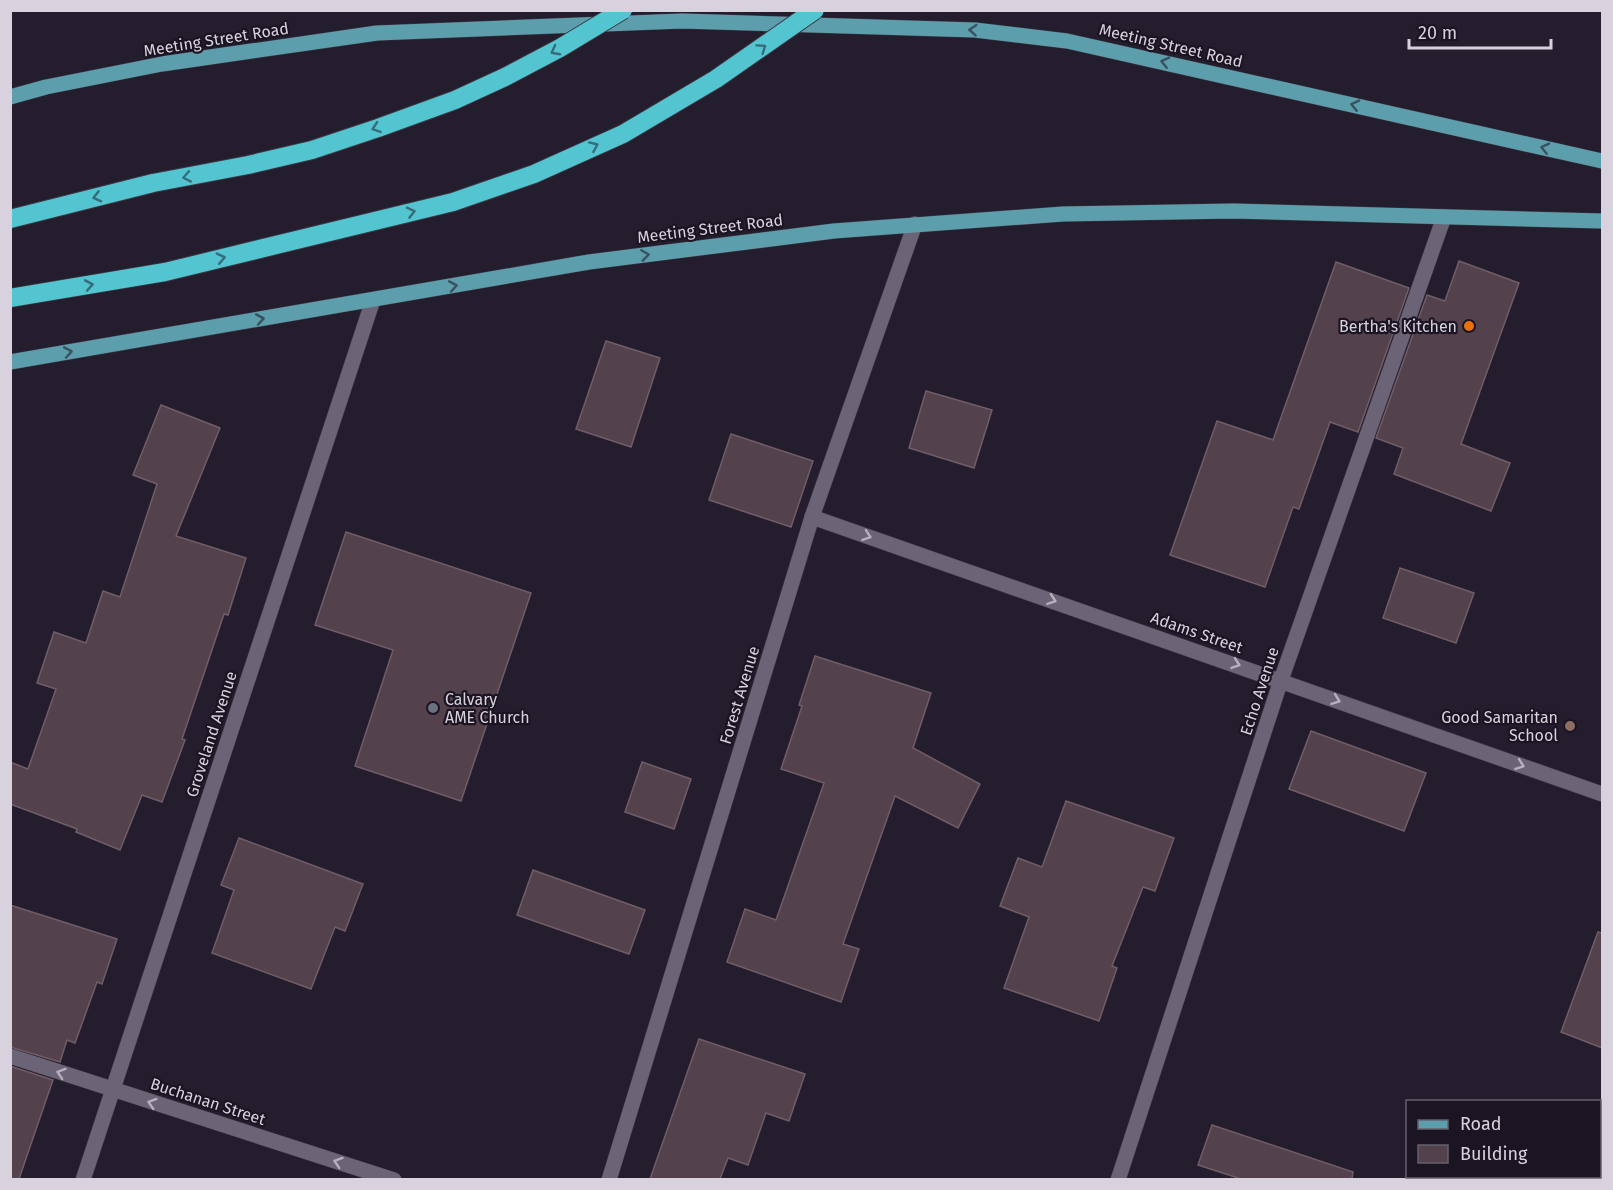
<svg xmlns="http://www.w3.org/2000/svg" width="1613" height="1190" viewBox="0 0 1613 1190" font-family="'Fira Sans',sans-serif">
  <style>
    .building { fill: #53414c; stroke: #705d68; stroke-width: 1.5 }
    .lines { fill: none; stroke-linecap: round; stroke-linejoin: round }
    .minor-casing { stroke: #3e3845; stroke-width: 16 }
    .primary-casing { stroke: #3e3845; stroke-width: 16 }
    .motorway-casing { stroke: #3e3845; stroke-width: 20 }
    .minor { stroke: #6b6376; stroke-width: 15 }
    .primary { stroke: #5d9ead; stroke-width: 15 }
    .motorway { stroke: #53c5d1; stroke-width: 18 }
    .motorway-bridge-casing { stroke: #3e3845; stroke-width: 20; stroke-linecap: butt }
    .motorway-bridge { stroke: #53c5d1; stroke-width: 18 }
    .oneway { stroke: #395261 }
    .oneway2 { stroke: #376c7a }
    .oneway3 { stroke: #b7b1be }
    .food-dot { fill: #e8710a; stroke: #1b1423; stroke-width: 2 }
    .worship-dot { fill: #6b7280; stroke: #1b1423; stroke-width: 2 }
    .education-dot { fill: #8d6e63; stroke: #1b1423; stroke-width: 2 }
    .labels { text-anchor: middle; stroke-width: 4.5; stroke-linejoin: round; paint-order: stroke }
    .street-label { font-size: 16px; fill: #d7d2dd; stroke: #1b1423 }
    .poi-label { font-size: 16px; fill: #d7d2dd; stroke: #1b1423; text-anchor: end }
  </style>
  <rect width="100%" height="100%" fill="#241d2d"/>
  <g class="building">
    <path d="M1459,261l60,22 -58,161 49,19 -19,48 -97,-37 9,-26 -27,-10 51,-143 18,6z"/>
    <path d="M1336,262l73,26 -51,144 -28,-10 -31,87 -6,-2 -28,80 -95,-32 47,-134 56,19z"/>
    <path d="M606,341l54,17 -29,89 -55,-18z"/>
    <path d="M926,391l66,19 -18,58 -65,-20z"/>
    <path d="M161,405l59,23 -44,108 70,22 -18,57 -4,-1 -42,125 3,1 -23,62 -20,-7 -22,55 -44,-18 1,-3 -67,-25v-42l18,7 28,-80 -19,-6 17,-51 32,11 17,-52 17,6 37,-113 -24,-9z"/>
    <path d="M731,434l82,27 -22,66 -82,-27z"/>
    <path d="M346,532l185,61 -70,208 -106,-35 38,-116 -78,-25z"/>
    <path d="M1400,568l74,25 -18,50 -73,-25z"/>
    <path d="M815,656l116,37 -18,55 67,36 -22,44 -63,-32 -52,148 16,5 -18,53 -114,-40 18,-53 31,11 48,-137 -43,-14 21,-63 -3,-1z"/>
    <path d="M1311,731l115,42 -22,58 -115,-42z"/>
    <path d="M642,762l49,17 -17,50 -49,-17z"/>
    <path d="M1066,801l108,37 -19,53 -12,-4 -31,79 5,2 -18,53 -95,-33 25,-71 -29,-11 18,-48 24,9z"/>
    <path d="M239,838l124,46 -18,47 -10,-4 -24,62 -99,-36 22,-63 -13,-5z"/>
    <path d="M533,870l112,40 -16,44 -112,-39z"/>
    <path d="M10,905l107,34 -15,45 -5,-2 -22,61 -8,-3 -7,22 -50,-15z"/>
    <path d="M1598,932l4,1v115l-41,-16z"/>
    <path d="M699,1039l106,35 -16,47 -23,-8 -18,52 -20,-7 -8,21h-70z"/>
    <path d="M10,1066l43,14 -34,99h-9z"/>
    <path d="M1212,1125l141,47 -1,7h-111l-43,-14z"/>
  </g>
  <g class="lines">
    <defs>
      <g id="minor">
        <path d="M812,517l790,277"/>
        <path d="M10,1056l384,124"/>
        <path d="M83,1180l290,-880"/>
        <path d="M609,1180l203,-663 103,-293"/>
        <path d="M1118,1180l163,-500 163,-463"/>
      </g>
      <g id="primary">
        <path d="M10,97l36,-10 116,-23 215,-31 305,-12 293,9 92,11 535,120"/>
        <path d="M10,362l579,-100 245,-31 229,-17 170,-3 369,10"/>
      </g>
      <g id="motorway">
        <path d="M10,219l143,-36"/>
        <path d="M10,298l155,-26"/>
      </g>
    </defs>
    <use href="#minor" class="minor-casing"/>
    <use href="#primary" class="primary-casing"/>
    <use href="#motorway" class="motorway-casing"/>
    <use href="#minor" class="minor"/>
    <use href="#primary" class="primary"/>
    <use href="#motorway" class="motorway"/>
    <defs>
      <g id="motorway-bridge">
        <path d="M153,183l95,-18 64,-15 66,-22 77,-28 50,-23 55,-29 63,-38"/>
        <path d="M165,272l288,-70 81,-28 89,-40 93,-55 99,-69"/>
      </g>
    </defs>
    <use href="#motorway-bridge" class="motorway-bridge-casing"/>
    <use href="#motorway-bridge" class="motorway-bridge"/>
  </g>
  <defs><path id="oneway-chevron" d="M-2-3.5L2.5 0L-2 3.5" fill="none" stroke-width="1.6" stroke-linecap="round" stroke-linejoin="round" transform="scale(1.5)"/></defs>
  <g class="oneway">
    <use href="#oneway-chevron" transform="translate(973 30) rotate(-176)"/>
    <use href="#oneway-chevron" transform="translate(1165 62) rotate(-167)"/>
    <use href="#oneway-chevron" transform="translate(1355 105) rotate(-167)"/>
    <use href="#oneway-chevron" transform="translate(1545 148) rotate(-167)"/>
    <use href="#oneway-chevron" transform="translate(645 255) rotate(-8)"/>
    <use href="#oneway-chevron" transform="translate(453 286) rotate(-10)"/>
    <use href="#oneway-chevron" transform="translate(260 319) rotate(-10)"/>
    <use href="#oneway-chevron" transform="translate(68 352) rotate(-10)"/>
  </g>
  <g class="oneway2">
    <use href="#oneway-chevron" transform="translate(762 48) rotate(-35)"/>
    <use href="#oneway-chevron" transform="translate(555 51) rotate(152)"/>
    <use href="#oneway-chevron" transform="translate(376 128) rotate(161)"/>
    <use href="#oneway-chevron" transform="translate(594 146) rotate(-24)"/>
    <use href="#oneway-chevron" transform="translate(187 177) rotate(169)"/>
    <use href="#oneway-chevron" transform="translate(97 197) rotate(166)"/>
    <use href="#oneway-chevron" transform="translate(411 212) rotate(-14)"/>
    <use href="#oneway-chevron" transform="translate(221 258) rotate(-13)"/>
    <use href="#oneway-chevron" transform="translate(89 285) rotate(-10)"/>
  </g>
  <g class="oneway3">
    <use href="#oneway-chevron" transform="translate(867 536) rotate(19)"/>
    <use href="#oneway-chevron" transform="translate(1052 600) rotate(19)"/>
    <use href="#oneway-chevron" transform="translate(1236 664) rotate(19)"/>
    <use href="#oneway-chevron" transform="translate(1336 700) rotate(20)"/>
    <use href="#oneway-chevron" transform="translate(1520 765) rotate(20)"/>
    <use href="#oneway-chevron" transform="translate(61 1073) rotate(-162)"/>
    <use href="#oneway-chevron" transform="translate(152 1103) rotate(-162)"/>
    <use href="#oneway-chevron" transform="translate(338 1162) rotate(-162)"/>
  </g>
  <circle class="food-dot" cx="1469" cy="326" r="6"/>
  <circle class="worship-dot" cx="433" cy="708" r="6"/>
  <circle class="education-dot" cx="1570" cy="726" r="6"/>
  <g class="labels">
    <g class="street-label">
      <text transform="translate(216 39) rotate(-9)" y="6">Meeting Street Road</text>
      <text transform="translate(1171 45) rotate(13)" y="6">Meeting Street Road</text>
      <text transform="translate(710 228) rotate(-7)" y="6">Meeting Street Road</text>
      <text transform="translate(1197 632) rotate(19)" y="6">Adams Street</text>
      <text transform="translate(1259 691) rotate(-72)" y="6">Echo Avenue</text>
      <text transform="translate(739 695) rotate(-73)" y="6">Forest Avenue</text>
      <text transform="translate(211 734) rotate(-72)" y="6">Groveland Avenue</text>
      <text transform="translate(208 1101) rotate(18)" y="6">Buchanan Street</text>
    </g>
    <g class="poi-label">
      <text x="1457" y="332">Bertha's Kitchen</text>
      <text x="445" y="705" text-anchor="start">Calvary<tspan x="445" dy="18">AME Church</tspan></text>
      <text x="1558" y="723">Good Samaritan<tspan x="1558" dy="18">School</tspan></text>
    </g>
  </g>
  <rect width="1613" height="1190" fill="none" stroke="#d7d2dd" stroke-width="24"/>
  <rect x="1406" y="1100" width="195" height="78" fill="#1b1423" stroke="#66606d" stroke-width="1.5"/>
  <rect x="1418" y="1120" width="30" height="9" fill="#5d9ead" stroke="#66606d" stroke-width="1.5"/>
  <text x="1460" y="1130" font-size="18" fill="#d7d2dd">Road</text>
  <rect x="1418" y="1145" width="30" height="18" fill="#53414c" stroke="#66606d" stroke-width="1.5"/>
  <text x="1460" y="1160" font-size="18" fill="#d7d2dd">Building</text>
  <path d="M1409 39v9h142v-9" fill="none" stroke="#d7d2dd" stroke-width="3"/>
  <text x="1418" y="39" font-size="18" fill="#d7d2dd" stroke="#1b1423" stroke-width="4.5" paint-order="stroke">20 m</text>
</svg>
